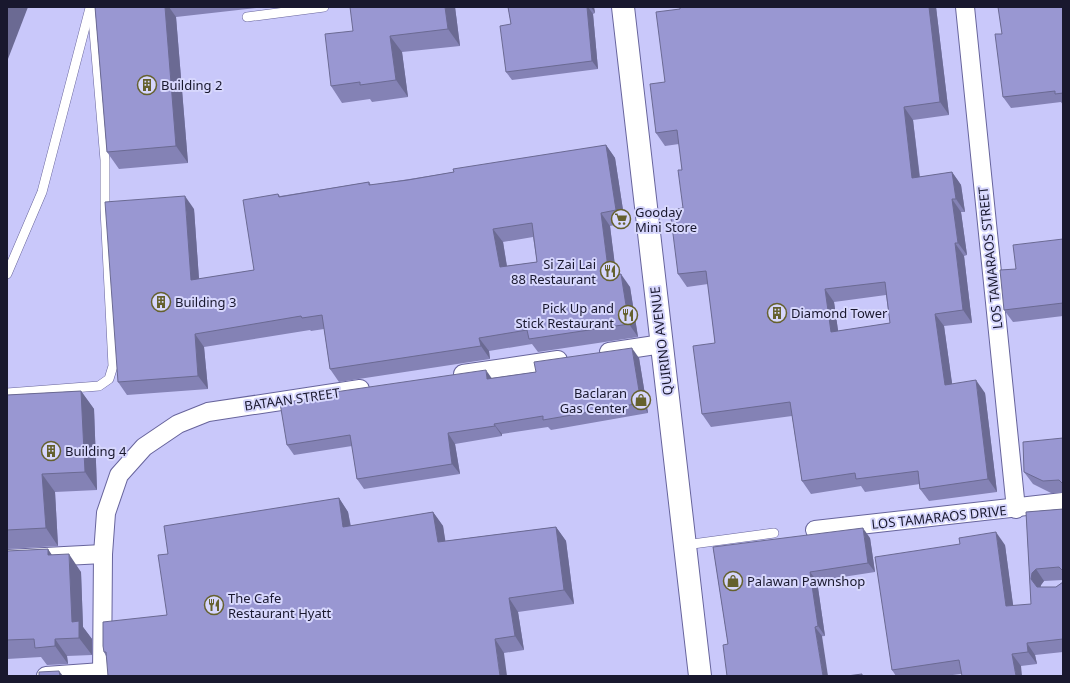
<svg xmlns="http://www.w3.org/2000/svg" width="1070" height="683" viewBox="0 0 1070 683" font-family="'Noto Sans',sans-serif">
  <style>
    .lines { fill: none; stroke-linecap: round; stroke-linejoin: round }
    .lane-casing { stroke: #67649c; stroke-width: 10 }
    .street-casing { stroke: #67649c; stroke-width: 20 }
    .secondary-casing { stroke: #67649c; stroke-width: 24 }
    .lane { stroke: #fff; stroke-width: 9 }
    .street { stroke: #fff; stroke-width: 18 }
    .secondary { stroke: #fff; stroke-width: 22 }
    .wall { fill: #8482b5; fill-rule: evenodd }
    .shaded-wall { fill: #6b6a93 }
    .building { fill: #9997d2; stroke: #6b6a93; fill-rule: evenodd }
    .labels { text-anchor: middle; stroke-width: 4; stroke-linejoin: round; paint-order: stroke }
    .poi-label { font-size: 13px; fill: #19182e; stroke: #d7d7fd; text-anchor: start }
    .street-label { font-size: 13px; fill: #19182e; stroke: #d7d7fd }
  </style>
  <rect width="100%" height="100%" fill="#c9c8fa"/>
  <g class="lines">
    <defs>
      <g id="lane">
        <path d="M247,17l77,-10"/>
        <path d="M7,274l35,-82 48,-184"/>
        <path d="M7,393l92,-7 10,-7 4,-13 -8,-157v-49l-13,-153"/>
        <path d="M685,545l89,-12"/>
      </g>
      <g id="street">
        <path d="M965,7l51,502"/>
        <path d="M609,352l53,-8"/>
        <path d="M463,374l95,-14"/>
        <path d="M815,530l248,-28"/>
        <path d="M7,559l96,-5"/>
        <path d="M46,676l56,-4"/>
        <path d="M102,676l1,-122 3,-41 13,-38 25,-28 34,-23 30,-12 152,-23"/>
      </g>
      <path id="secondary" d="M623,7l77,669"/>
    </defs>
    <use href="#lane" class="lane-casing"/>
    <use href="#street" class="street-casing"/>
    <use href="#secondary" class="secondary-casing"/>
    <use href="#lane" class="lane"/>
    <use href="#street" class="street"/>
    <use href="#secondary" class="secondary"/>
  </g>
  <g class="wall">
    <path d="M95,7h170l-89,10 12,146 -69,6 -12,-17z"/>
    <path d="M455,7l5,39 -58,6 6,45 -36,5 -2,-3 -28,4 -11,-17 22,-55z"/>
    <path d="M508,7h86l1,6 -2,1 5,55 -86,11 -6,-8 5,-48z"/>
    <path d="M680,7h256l13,108 -36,5 7,57 32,-5 9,13 4,27h-4l6,43 -3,1 8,67 -28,3 8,58 33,9 12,99 -68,9 -9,-12v-5l-55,8 -4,-6 -50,8 -9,-13 -10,-65 -81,11 -9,-13 13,-71 -7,-59 -21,3 -9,-13 5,-66 -1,-38 -3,-26 -14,2 -9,-13 9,-51 15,-73zM886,295l4,28 -52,8 -4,-29z"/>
    <path d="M1063,7v98l-2,-3 -50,6 -8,-11 -1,-63z"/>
    <path d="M606,145l9,13 10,65 -15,3 6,49 14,12 8,50 -100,15 -6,-8 -43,7 1,8 -151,23 -9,-13 -6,-40 -13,2 -1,-1 -106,17 4,42 -81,6 -9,-13 76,-173 5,70 55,-9 24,-76 2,2 89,-14 2,3 83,-13zM533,237l4,25 -30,4 -4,-24z"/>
    <path d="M1063,239v77l-50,6 -9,-12 12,-41z"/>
    <path d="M639,358l9,55 -97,17 -3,-3 -46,7v2l-47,8 5,30 -96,15 -7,-10 -5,-33 -58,9 -7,-10 205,-67z"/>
    <path d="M81,391l13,18 3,81 -42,2 3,54 -51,3v-154z"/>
    <path d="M1063,438v55h-12l-18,-9 -9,-12z"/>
    <path d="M339,498l9,14 3,14 82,-14 10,14 2,15 111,-14 10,14 8,63 -56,8 6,38 -20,3 -398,3 -2,-4 63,-37 1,-61z"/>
    <path d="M1063,509v71l-19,1 -3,4 -1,2h16l7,-5v70l-28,3 2,9 -16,2 -76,10h-49l-4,-6 113,-125 8,61 18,-2 -5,-92z"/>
    <path d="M870,538l5,34 -58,9 8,55 -97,8 -15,-97z"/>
    <path d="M48,549l3,6 30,17 2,55 9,12v16l-25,1 1,8 -21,1 -6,-8 -34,2v-108z"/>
  </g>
  <g class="shaded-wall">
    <path d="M7,7h21l-20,52 -1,-2z"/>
    <path d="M165,7h4l7,10 12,146 -12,-17z"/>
    <path d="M445,7h10l5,39 -12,-17z"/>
    <path d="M587,7h1l5,7 5,55 -6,-8z"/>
    <path d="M591,7h3l1,6z"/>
    <path d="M929,7h7l13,108 -9,-13z"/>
    <path d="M390,36l12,16 6,45 -12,-17z"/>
    <path d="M904,107l9,13 8,70 -9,-12z"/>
    <path d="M606,145l9,13 10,65 -9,-13z"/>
    <path d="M952,172l9,13 4,27 -9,-13z"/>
    <path d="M185,196l9,13 6,84 -9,-13z"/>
    <path d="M952,199l9,13 6,43 -9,-12z"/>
    <path d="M601,213l9,13 8,63 -9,-13z"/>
    <path d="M493,229l10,13 6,38 -9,-13z"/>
    <path d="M955,243l9,13 8,67 -9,-13z"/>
    <path d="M621,274l9,13 8,50 -9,-13z"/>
    <path d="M825,289l9,13 6,42 -9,-12z"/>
    <path d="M935,314l9,12 10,71 -9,-12z"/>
    <path d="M195,334l9,13 4,42 -10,-13z"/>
    <path d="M479,338l10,13 1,8 -9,-13z"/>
    <path d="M632,348l7,10 9,55 -7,-10z"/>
    <path d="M486,370l7,10 -6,-1z"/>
    <path d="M976,380l9,13 12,99 -9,-13z"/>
    <path d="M81,391l13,18 3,81 -12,-18z"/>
    <path d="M494,424l8,10v2l-7,-10z"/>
    <path d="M448,433l7,11 5,30 -8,-10z"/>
    <path d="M42,474l13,18 3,54 -12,-18z"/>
    <path d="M339,498l9,14 5,29 -10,-14z"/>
    <path d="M433,512l10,14 5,31 -10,-15z"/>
    <path d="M556,527l10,14 8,63 -10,-14z"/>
    <path d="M863,528l7,10 5,34 -7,-9z"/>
    <path d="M996,532l9,13 10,74 -9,-13z"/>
    <path d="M48,549l12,18 -12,-12z"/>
    <path d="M69,554l12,18 2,55 9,12v16l-13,-17 -7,-16z"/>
    <path d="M1036,569l8,12 -3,4 -1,6 -9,-12 1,-6z"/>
    <path d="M810,572l7,9 8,55 -7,-10z"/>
    <path d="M509,598l9,14 6,38 -9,-14z"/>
    <path d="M815,627l7,9 6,40h-5z"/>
    <path d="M55,639l12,17 1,8 -13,-18z"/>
    <path d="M495,639l9,14 3,23h-7z"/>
    <path d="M1027,643l8,12 2,9 -9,-12z"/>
    <path d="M1012,654l9,12 1,10h-6z"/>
    <path d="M59,671l4,5h-3z"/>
  </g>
  <g class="building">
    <path d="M95,7h70l11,139 -69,6z"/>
    <path d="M350,7h95l3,22 -58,7 6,44 -36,5v-3l-29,4 -6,-52 28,-3z"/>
    <path d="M508,7h79l5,54 -86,11 -6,-46 11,-2z"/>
    <path d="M680,7h249l11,95 -36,5 8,71 40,-6 4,27h-4l6,44h-3l8,67 -28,4 10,71 31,-5 12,99 -68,10 -2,-18 -62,8 -1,-6 -53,8 -12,-79 -88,12 -9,-68 22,-3 -9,-72 -28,3 -8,-64 13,-2 -5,-38h4l-5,-40 -21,3 -6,-49 15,-2 -9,-70 24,-3zM885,282l5,41 -59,9 -6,-43z"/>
    <path d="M998,7h65v86l-8,1v-3l-52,6 -8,-63h7z"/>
    <path d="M606,145l10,65 -15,3 8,63 12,-2 8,50 -100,15 -2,-9 -48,8 2,8 -151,23 -8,-54 -20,3 -1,-2 -106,18 3,42 -80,6 -13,-180 80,-6 6,84 63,-10 -11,-70 35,-6 1,3 90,-15v3l39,-5 46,-8 -1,-3zM532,223l5,39 -37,5 -7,-38z"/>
    <path d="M1063,239v64l-59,7 -4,-40 16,-1 -3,-24z"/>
    <path d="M632,348l9,55 -98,17v-4l-49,8 1,2 -47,7 4,31 -95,15 -7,-44 -63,10 -7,-42 56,-8 -1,-3 151,-22 1,9 49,-7 -2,-10z"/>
    <path d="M81,391l4,81 -43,2 4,54 -39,2v-135z"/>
    <path d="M1063,438v46l-4,-4 -16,1 -19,-9 -1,-30z"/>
    <path d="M339,498l4,29 90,-15 5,30 118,-15 8,63 -55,8 6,38 -20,3 5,37h-392l-2,-24h-2l-1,-6v-24l64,-7 -9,-60 10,-1 -4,-28z"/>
    <path d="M1063,509v62l-4,-4 -23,2 -4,4 -1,6 6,8h19l7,-5v57l-36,4 1,9 -16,2 4,22h-54l-3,-16 -67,10 -17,-113 85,-13 -1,-6 37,-6 10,74 25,-2 -5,-92z"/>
    <path d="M863,528l5,35 -58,9 8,54 -3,1 8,49h-96l-4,-31 5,-1 -15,-97z"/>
    <path d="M48,549v6l21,-1 3,68 7,-1v17l-24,1v7l-20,2 -1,-9 -27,1v-89z"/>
    <path d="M59,671l1,5h-21v-4z"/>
    <path d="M862,674v2h-15z"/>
  </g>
  <defs>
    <symbol id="building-ring" viewBox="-11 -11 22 22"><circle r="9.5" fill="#d7d7fd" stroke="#65612e" stroke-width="1.5"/><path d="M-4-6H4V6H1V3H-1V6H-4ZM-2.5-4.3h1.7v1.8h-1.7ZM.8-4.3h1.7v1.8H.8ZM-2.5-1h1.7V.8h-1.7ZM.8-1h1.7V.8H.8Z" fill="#65612e"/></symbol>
    <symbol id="supermarket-ring" viewBox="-11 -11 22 22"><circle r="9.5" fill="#d7d7fd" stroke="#65612e" stroke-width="1.5"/><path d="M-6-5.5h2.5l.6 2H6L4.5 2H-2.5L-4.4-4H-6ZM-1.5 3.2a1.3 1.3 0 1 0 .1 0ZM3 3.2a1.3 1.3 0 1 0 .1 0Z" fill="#65612e"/></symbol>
    <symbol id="restaurant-ring" viewBox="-11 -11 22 22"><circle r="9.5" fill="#d7d7fd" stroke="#65612e" stroke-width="1.5"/><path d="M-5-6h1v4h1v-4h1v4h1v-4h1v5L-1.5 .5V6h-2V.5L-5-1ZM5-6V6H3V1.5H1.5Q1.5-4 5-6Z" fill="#65612e"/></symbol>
    <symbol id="shop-ring" viewBox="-11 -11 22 22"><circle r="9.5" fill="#d7d7fd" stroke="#65612e" stroke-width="1.5"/><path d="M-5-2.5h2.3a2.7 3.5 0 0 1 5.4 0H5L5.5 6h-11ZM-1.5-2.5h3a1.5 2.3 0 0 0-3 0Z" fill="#65612e"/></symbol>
  </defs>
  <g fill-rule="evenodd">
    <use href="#building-ring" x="136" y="74" width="22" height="22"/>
    <use href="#supermarket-ring" x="610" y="208" width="22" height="22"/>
    <use href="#restaurant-ring" x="599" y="260" width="22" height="22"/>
    <use href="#building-ring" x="150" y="291" width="22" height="22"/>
    <use href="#building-ring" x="766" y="302" width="22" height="22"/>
    <use href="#restaurant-ring" x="617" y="304" width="22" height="22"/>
    <use href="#shop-ring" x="630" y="389" width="22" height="22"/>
    <use href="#building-ring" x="40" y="440" width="22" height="22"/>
    <use href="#shop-ring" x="722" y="570" width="22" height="22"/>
    <use href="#restaurant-ring" x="203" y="594" width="22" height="22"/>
  </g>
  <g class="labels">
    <g class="poi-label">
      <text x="161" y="90">Building 2</text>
      <text x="635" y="217">Gooday<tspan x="635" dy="15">Mini Store</tspan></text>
      <text x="596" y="269" text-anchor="end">Si Zai Lai<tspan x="596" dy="15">88 Restaurant</tspan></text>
      <text x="175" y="307">Building 3</text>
      <text x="614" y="313" text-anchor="end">Pick Up and<tspan x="614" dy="15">Stick Restaurant</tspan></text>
      <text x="791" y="318">Diamond Tower</text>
      <text x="627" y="398" text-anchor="end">Baclaran<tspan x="627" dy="15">Gas Center</tspan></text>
      <text x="65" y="456">Building 4</text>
      <text x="747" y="586">Palawan Pawnshop</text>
      <text x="228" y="603">The Cafe<tspan x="228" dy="15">Restaurant Hyatt</tspan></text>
    </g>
    <g class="street-label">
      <text transform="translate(990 258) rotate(-96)" y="5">LOS TAMARAOS STREET</text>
      <text transform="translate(661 341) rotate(-97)" y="5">QUIRINO AVENUE</text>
      <text transform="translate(292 399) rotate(-8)" y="5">BATAAN STREET</text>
      <text transform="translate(939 517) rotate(-6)" y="5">LOS TAMARAOS DRIVE</text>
    </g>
  </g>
  <rect width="1070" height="683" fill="none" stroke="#19182e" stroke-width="16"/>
</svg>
